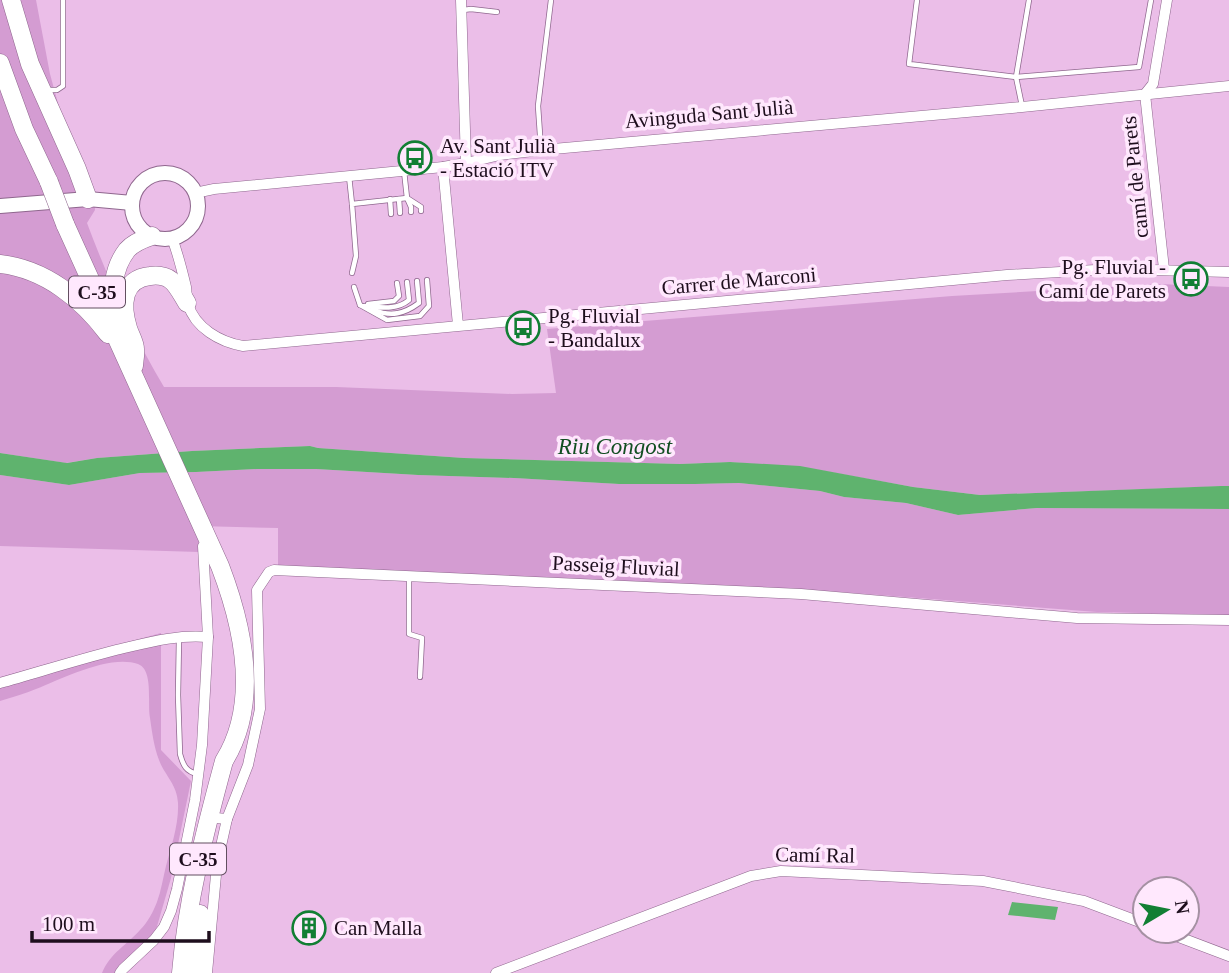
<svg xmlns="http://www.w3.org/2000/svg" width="1229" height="973" viewBox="0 0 1229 973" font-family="'Times New Roman',serif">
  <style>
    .green { fill: #d49cd2 }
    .water { fill: #5fb36e }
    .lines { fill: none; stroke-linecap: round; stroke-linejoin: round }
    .lane-casing { stroke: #8f678e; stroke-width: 6 }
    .street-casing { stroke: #8f678e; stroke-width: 11 }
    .secondary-casing { stroke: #8f678e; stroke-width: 16 }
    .highway-casing { stroke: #8f678e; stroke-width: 19 }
    .lane { stroke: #fff; stroke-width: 4.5 }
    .street { stroke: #fff; stroke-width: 10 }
    .secondary { stroke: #fff; stroke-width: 14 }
    .highway { stroke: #fff; stroke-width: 18 }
    .highway-bridge-casing { stroke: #8f678e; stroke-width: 19; stroke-linecap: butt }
    .highway-bridge { stroke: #fff; stroke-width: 18 }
    .labels { text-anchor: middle; stroke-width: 7; stroke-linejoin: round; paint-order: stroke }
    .shield { fill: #ffe8fd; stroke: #624f60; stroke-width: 2 }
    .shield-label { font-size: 19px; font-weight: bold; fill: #1e0e1d }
    .street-label { font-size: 21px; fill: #1e0e1d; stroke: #ffe8fd }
    .poi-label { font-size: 21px; fill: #1e0e1d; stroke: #ffe8fd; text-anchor: start }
    .water-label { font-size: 23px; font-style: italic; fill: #124f22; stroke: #ffe8fd }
  </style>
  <rect width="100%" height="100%" fill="#ebbee8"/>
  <g class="green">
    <path d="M0,0h36l14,74 9,33 35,82 1,21 -8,13c21,56 46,112 77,164h172l176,7 44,-1 -9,-64 405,-33 207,-12 70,3v199l-249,9 -67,-8 -100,-18 -83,-7 -50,2 -216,-6 -146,-10 -8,-2 -118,5 -95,7 -31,5 -66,-10z"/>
    <path d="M257,469h59l102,6 96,3 105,6h76l44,-1 81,8 24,6 62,6 52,12 79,-7 192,1v106l-132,-3 -256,-20 -195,-10 -368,-15v-39l-80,-2 1,26 -199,-6v-71l69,10 71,-12 56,-1z"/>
    <path d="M161,633v117l30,31 -20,97 -15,52 -40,43h-14c8,-20 25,-28 38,-43 8,-8 13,-18 17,-28 4,-11 6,-24 9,-36 5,-19 13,-42 12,-63 -1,-19 -13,-27 -19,-43 -5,-13 -7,-28 -9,-42 -3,-14 4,-48 -12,-54 -28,-10 -77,15 -102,25 -12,5 -24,8 -36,12v-24z"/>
  </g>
  <g class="water">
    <path d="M310,446l8,2 146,10 216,6 50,-2 70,4 113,21 67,8 241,-9h8v23l-192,-1 -79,7 -52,-12 -62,-6 -24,-6 -81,-8 -44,1h-76l-105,-6 -96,-3 -102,-6h-59l-61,3 -56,1 -71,12 -69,-10v-22l67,10 30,-5 95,-7z"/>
    <path d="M1012,902l46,5 -3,13 -47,-5z"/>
  </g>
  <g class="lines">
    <defs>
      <g id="lane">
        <path d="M917,0l-8,64 107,13 123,-10 12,-67"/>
        <path d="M463,10l8,-1 26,3"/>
        <path d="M46,90h11l6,-4v-86"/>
        <path d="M1022,106l-6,-29 13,-77"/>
        <path d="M541,149l-3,-43 13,-106"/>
        <path d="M404,171l3,27 4,9v5"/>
        <path d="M349,176l3,28"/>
        <path d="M407,198l14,9v4"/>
        <path d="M390,199l1,15"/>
        <path d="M399,199l1,14"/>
        <path d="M352,273l4,-17 -4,-52 55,-6"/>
        <path d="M354,287l6,18"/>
        <path d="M368,304l26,-3 5,-5 -2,-13"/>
        <path d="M360,305l27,15 33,-4 9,-10 -2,-26"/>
        <path d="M364,306c15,1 32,5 45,-6l-2,-18"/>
        <path d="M374,310c17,7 30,4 45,-7l-2,-22"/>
        <path d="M409,577v57l13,4 -2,39"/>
        <path d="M179,639l-1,56 2,59c3,11 6,18 18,20"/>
      </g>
      <g id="street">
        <path d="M461,0l5,163"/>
        <path d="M443,167l15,158"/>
        <path d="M195,193l19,-4 229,-22 23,-4 34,-8 42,-5 480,-43 207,-21"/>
        <path d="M172,238c6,16 10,32 14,49 1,5 0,12 2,17 7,24 32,38 55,42l764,-71 106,-6 116,3"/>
        <path d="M1164,269l-19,-175 8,-10 14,-84"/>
        <path d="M0,683c39,-11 77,-23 116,-33 30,-7 62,-16 92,-13"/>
        <path d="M216,818l11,1 21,-54 12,-56 -3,-119 12,-18 5,-2 527,24 276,24 152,2"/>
        <path d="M1163,931l66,25"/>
        <path d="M120,973l3,-4 31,-29 10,-13 7,-16 6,-22 18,-89 7,-55 6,-108 -5,-91"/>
        <path d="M207,973l10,-109 10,-45"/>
        <path d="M496,973l255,-97 30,-5 202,10 101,20 61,23"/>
      </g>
      <g id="secondary">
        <circle cx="165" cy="206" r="33"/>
        <path d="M0,206l88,-7 44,4"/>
      </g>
      <g id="highway">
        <path d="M11,0l19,64 47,105 11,30"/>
        <path d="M0,63l24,66 25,53"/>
        <path d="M65,224l155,342c23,60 40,137 4,195 -19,70 -37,139 -43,212"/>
        <path d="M0,264c45,5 82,35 108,70"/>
        <path d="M117,315c-7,-21 -4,-47 10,-65 6,-7 16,-11 25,-14"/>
        <path d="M134,366c0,-5 2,-12 1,-17 0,-7 -5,-14 -7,-21 -7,-23 -6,-49 22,-52 23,-3 27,11 37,27"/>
        <path d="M194,973l6,-59"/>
      </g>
    </defs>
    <use href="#lane" class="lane-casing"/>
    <use href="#street" class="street-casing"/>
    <use href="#secondary" class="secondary-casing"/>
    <use href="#highway" class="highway-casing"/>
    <use href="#lane" class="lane"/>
    <use href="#street" class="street"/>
    <use href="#secondary" class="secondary"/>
    <use href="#highway" class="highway"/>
    <defs>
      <path id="highway-bridge" d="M49,182l16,42"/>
    </defs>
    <use href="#highway-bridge" class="highway-bridge-casing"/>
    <use href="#highway-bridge" class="highway-bridge"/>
  </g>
  <defs>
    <symbol id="bus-ring" viewBox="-11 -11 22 22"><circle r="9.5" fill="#ffe8fd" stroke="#127f34" stroke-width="1.5"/><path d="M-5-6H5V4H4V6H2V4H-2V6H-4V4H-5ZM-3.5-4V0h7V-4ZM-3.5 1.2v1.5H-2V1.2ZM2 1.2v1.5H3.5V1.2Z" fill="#127f34"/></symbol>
    <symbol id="building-ring" viewBox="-11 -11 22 22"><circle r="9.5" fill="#ffe8fd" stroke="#127f34" stroke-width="1.5"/><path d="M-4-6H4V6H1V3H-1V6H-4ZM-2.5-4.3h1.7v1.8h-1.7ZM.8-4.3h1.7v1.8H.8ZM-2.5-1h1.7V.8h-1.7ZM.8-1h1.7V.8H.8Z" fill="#127f34"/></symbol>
  </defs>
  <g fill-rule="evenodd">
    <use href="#bus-ring" x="396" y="139" width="38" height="38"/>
    <use href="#bus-ring" x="1172" y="260" width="38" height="38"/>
    <use href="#bus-ring" x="504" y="309" width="38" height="38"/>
    <use href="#building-ring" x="290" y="909" width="38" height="38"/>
  </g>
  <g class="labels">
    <g class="shield">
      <rect x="69" y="276.5" width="56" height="31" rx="5"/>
      <rect x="170" y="843.5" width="56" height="31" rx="5"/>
    </g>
    <g class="shield-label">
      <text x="97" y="299">C-35</text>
      <text x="198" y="866">C-35</text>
    </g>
    <g class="street-label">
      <text transform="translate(709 114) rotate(-5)" y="7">Avinguda Sant Julià</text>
      <text transform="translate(1135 177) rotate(-96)" y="7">camí de Parets</text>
      <text transform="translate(739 281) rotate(-5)" y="7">Carrer de Marconi</text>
      <text transform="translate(616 566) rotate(3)" y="7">Passeig Fluvial</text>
      <text transform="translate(815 855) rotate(1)" y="7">Camí Ral</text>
    </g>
    <g class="poi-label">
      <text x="440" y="153">Av. Sant Julià<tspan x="440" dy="24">- Estació ITV</tspan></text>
      <text x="1166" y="274" text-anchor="end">Pg. Fluvial -<tspan x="1166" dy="24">Camí de Parets</tspan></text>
      <text x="548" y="323">Pg. Fluvial<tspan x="548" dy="24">- Bandalux</tspan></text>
      <text x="334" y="935">Can Malla</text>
    </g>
    <g class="water-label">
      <text x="615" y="454">Riu Congost</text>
    </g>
  </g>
  <g transform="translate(1166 910) rotate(80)"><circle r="33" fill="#ffe8fd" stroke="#a591a3" stroke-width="2"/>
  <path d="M0-5L12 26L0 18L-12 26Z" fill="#127f34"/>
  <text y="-10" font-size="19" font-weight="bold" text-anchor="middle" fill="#1e0e1d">N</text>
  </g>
  <path d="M32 931v10h177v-10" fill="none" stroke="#1e0e1d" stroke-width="3.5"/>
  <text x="42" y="931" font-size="21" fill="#1e0e1d" stroke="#ffe8fd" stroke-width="5" paint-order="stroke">100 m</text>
</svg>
